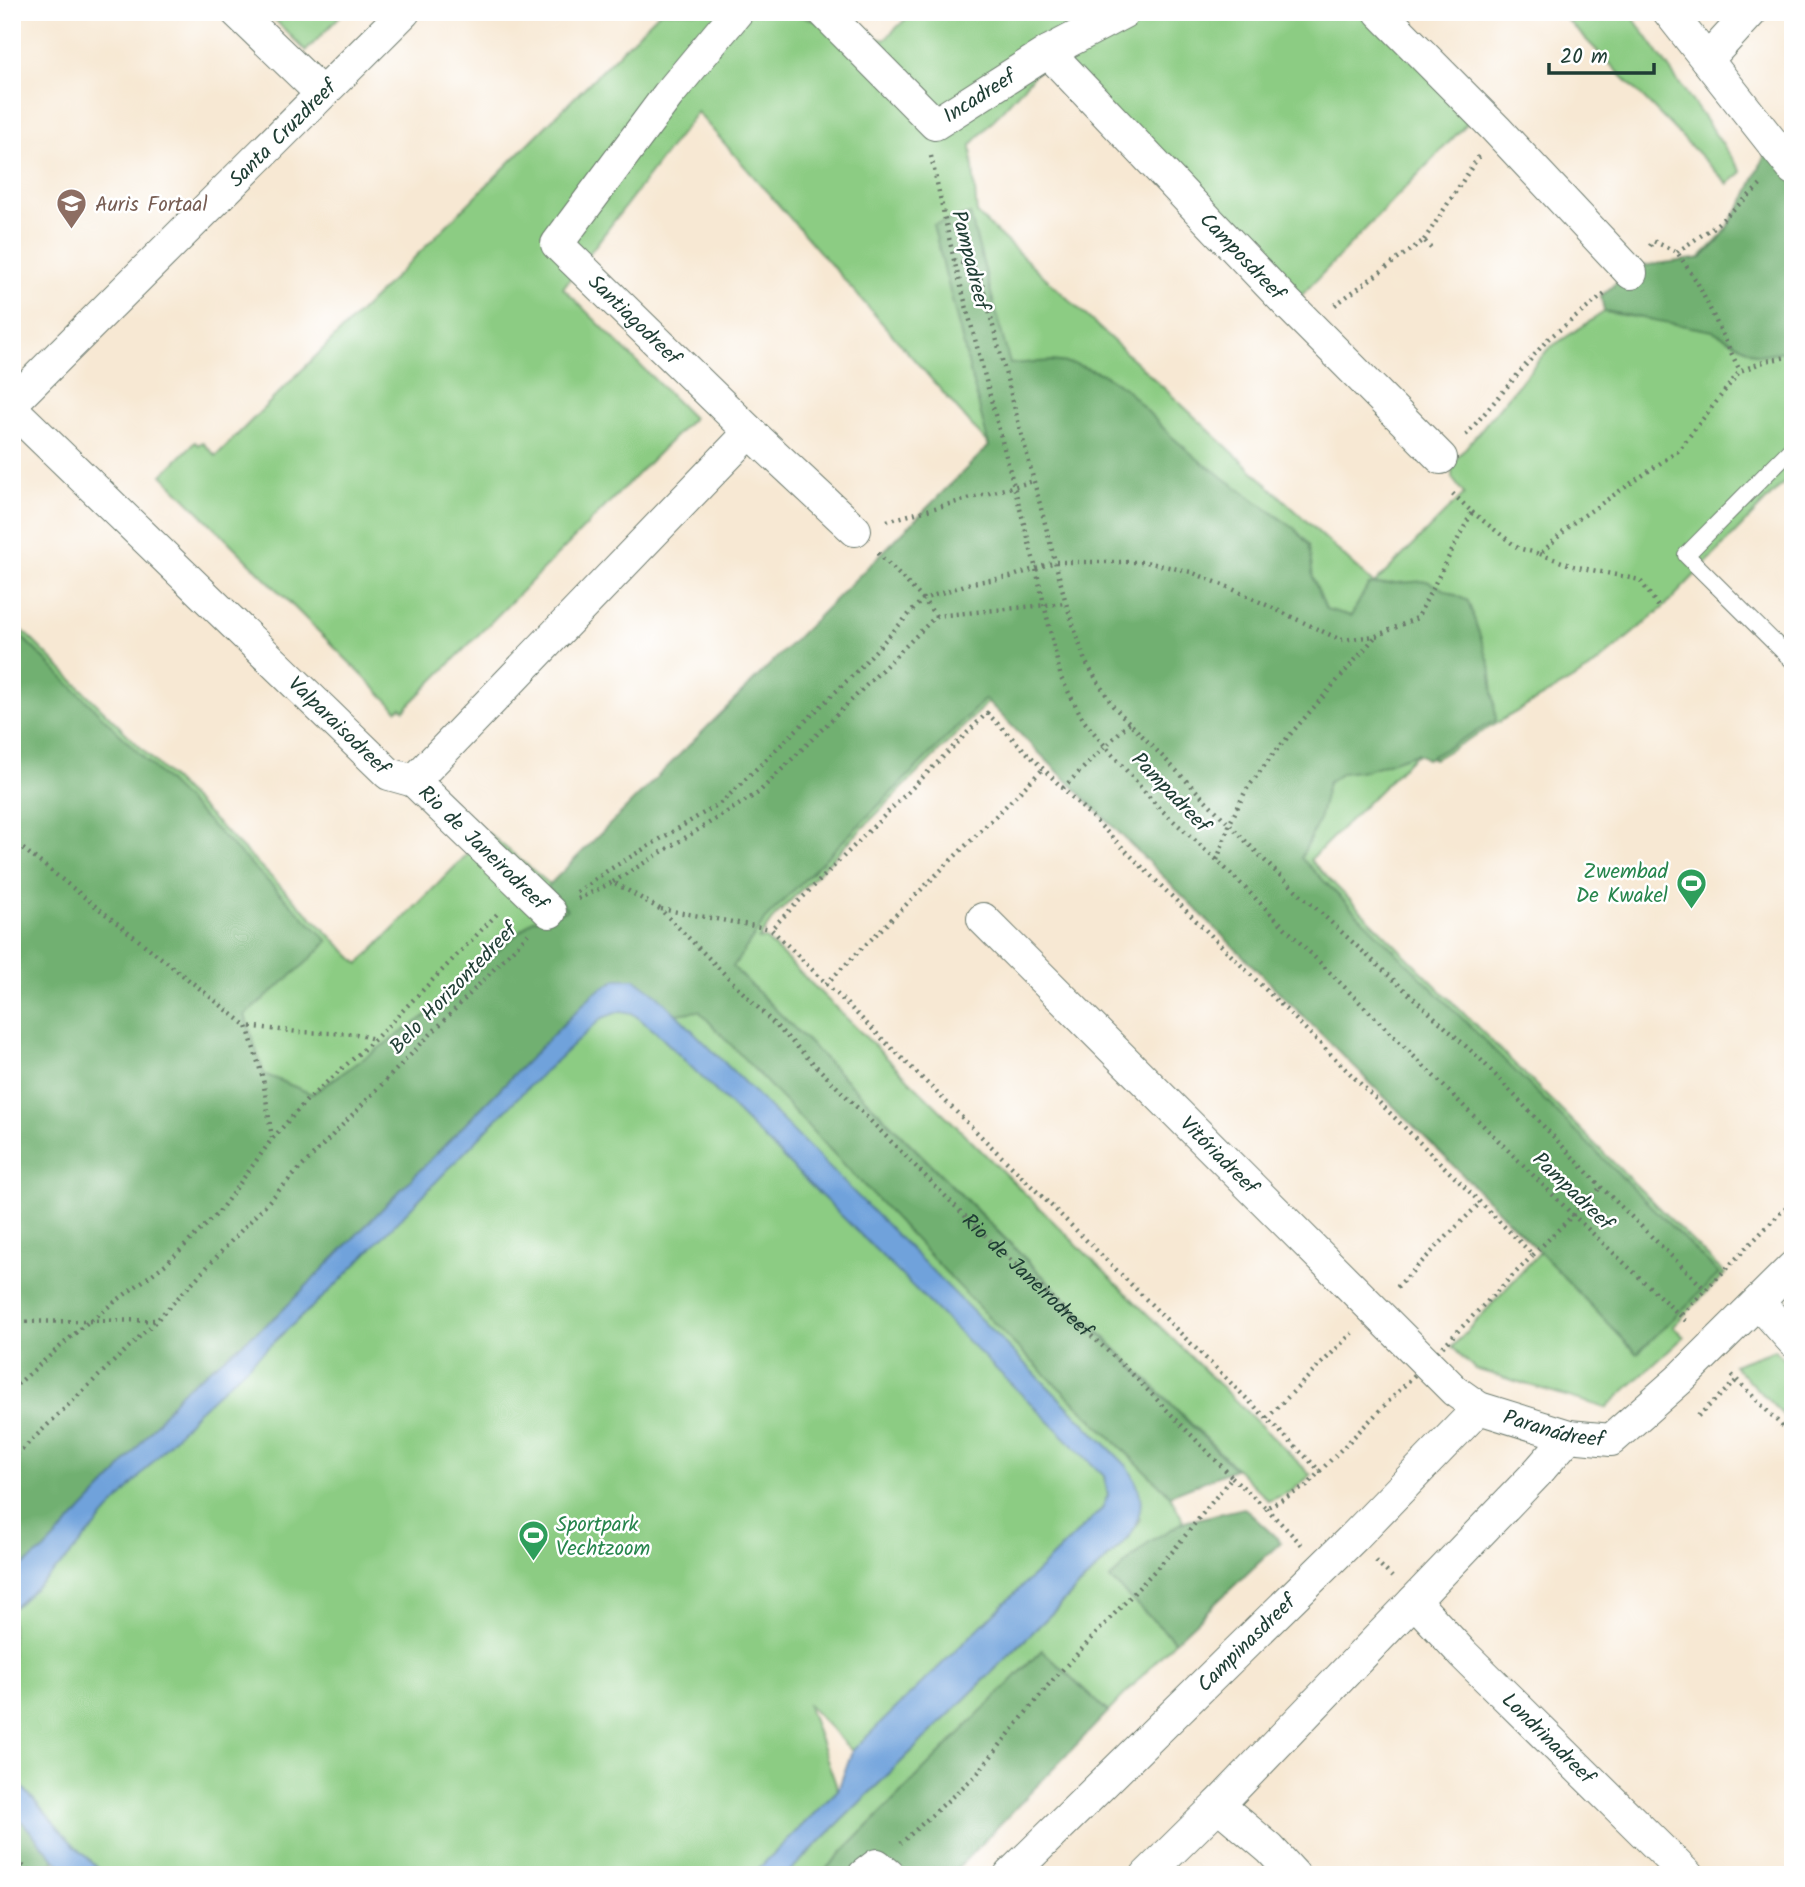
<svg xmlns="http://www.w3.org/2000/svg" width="1805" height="1887" viewBox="0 0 1805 1887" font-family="Kalam,sans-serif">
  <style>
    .green { fill: #8ccc83; stroke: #56845c; stroke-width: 2 }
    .forest { fill: #71b071; stroke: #487652; stroke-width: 2 }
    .water { fill: #70a2db; stroke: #487088; stroke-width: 2 }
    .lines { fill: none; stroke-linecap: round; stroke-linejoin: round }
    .lane-casing { stroke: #6b796c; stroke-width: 18 }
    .street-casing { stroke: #6b796c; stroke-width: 34 }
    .path { stroke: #6b796c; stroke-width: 4.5; stroke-dasharray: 2 5; stroke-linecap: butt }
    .lane { stroke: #fff; stroke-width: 16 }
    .street { stroke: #fff; stroke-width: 32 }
    .labels { text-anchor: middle; stroke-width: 5; stroke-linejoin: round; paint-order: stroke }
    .street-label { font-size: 21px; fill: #1f3d34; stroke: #fff }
    .education-label { font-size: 21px; fill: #785e54; stroke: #fff; text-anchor: start }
    .leisure-label { font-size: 21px; fill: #27864d; stroke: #fff; text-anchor: end }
  </style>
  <rect width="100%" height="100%" fill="#fff"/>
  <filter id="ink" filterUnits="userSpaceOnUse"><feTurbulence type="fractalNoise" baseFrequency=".0143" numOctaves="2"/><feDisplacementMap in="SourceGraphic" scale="14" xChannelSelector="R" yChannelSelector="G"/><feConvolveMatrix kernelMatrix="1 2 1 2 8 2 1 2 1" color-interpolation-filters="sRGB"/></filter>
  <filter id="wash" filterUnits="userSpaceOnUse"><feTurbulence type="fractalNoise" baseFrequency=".00686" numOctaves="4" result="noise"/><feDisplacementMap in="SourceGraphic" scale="28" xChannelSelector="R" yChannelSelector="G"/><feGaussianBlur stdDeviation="1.57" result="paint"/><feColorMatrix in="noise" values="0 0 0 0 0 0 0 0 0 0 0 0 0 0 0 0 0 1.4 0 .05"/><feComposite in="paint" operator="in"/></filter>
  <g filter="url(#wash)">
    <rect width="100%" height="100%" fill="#f7e8d3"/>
    <g class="green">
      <path d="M267,12h77l-38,39z"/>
      <path d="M660,12h126l98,28 29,-28h448l121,96 -188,195 -240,-250 -83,92 6,69 397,370 90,-90 -12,-16v-14l96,-115 56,-37 36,6 153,-154v309l-128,133 -76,64 -155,89 -10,-6 -10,3 -104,104 415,414 -52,52 11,11 -78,71 -131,-39 -23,-22 88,-95 97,102 4,-3 -650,-652 -217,218 -15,22h7l545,536 -19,16 -23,10 -532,-530 271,367 162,157 14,27 -35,20 -39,37 65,62 -67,71 -66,-62 -222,225h-34l343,-337 11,-19 -36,-43 4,19 -6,14 -250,242 -45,-47 31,86 -86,85h-647l-38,-37 -55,-63v-166l54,-50 -54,20v-959l347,344 129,-131 65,54 442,-441 -8,-9 2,8 -292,-333 -134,176 130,130 -289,292 -3,-3 -4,3 -235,-235 33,-33 3,3 4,-3 14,14z"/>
      <path d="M1559,12h70l113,160 -14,12z"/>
      <path d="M1775,1350l18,17v58l-60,-60z"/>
    </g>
    <g class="forest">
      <path d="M1793,136v214l-35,5 -45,-24 -109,-20 -3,-15 33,-29 68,-9 16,-16 28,-45 19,-42z"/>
      <path d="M970,214l40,150 42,-3 23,3 28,10 23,15 45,47 28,24 96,69 14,16 4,33 13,31 25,7 17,-31 59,-4 41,20 22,64 6,55 -69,39 -10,-6 -50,17 -25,3 -14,10 -9,37 -18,38 418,416 -82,80 -97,-102 -555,-553 -218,218 -34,50 502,502 -65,26 -162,-157 -309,-327 -23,3 -19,-19 -40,-16 -24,15 -314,320 -98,78 -68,86 -69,72 -32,24v-947l316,314 -23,23 -60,51 19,59 48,20 115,-79 44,-41 62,-54 34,-10 -20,-23 442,-441 -56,-221z"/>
      <path d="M1244,1508l37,34 -106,99 -65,-62 39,-37 35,-20z"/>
      <path d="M1042,1650l66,62 -157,163h-131z"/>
      <path d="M12,1810l40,46 8,19h-48z"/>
    </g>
    <g class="water">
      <path d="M617,979h18l22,16 470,471c18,27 18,44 2,71l-343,338h-34l86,-85 14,-39 250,-242 6,-14 -4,-19 -448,-444 -24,-19 -11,-2 -19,7 -76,71 -190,196 -140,128 -132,149 -52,47v-35l32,-24 69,-72 68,-86 98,-78 314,-320z"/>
      <path d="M12,1775l55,63 38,37h-33l-20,-19 -40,-46z"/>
    </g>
  </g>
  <g filter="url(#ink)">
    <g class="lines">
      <defs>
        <path id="lane" d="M1793,447l-107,108 107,106"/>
        <g id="street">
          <path d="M237,12l84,81"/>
          <path id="s2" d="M737,12l-69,83 -111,149 193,188 105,98"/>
          <path id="s3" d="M824,12l111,112 113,-72 76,-40"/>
          <path d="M1380,12l116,117 135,144"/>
          <path d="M1669,12l124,157"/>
          <path id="s4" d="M1048,52l239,251 154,155"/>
          <path d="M1707,60l44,-48"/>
          <path id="s5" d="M12,403l392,-391"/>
          <path id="s6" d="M12,409l377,365 25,7 336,-349"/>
          <path id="s7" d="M414,781l136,131"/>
          <path id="s8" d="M983,919l472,472 24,17 90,28 42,4 69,-61 113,-112"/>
          <path d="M1759,1303l34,38"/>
          <path id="s9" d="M1414,1601l50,54 223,220"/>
          <path d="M1218,1805l52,44 24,26"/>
          <path d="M864,1875l13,-10 12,10"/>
          <path id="s10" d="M1010,1875l344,-338 125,-129"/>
          <path d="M1147,1875l71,-70 317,-330 34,-39"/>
        </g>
      </defs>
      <use href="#lane" class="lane-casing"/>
      <use href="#street" class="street-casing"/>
      <g class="path">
        <path d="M931,156l23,104 82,309 25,109 23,43 22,26 52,60 59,53 356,355 115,108"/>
        <path d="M1424,240l55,-84"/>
        <path d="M1650,246l3,-5 24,11 20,30 43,89"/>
        <path d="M1677,252l38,-26 48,-43"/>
        <path d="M954,260l24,9 88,334"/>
        <path d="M1335,305l89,-65 10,12"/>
        <path d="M1466,435l82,-96 58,-46"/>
        <path d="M1472,512l46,36 22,6 33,-31 105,-72 62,-80 26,-10 27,-5"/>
        <path d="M887,521l147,-40"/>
        <path d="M878,553l45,46 13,17"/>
        <path d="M1540,554l33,12 67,14 18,26"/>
        <path d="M987,713l546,542 -213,216 -549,-542z"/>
        <path d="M1063,788l66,-65"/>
        <path d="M12,840l235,186"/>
        <path d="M1217,860l13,-37 16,-33 28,-37 102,-117"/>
        <path d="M613,882l145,-89 178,-177 130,-13 19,58 28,45 161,164 207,190 120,127 105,103"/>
        <path d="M577,892l30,-21 115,-69 132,-128 69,-75 48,-16 39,-6 45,-15h91l45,10 37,15 113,53 35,-4 41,-18 55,-106 -22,-21"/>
        <path id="s1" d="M578,899l35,-17 47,27 311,313 161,152 100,103 -60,75 -122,131 -74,92 -75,68"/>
        <path d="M661,909l110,20"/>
        <path d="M826,984l217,-215"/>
        <path d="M272,1138l-9,-59 -16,-53 51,6 58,2 18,5"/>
        <path d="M1533,1255l68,-68"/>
        <path d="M1397,1287l83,-84"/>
        <path d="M1682,1314l111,-114"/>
        <path d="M12,1322l145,-2"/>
        <path d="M1732,1375l61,62"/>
        <path d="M12,1389l76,-67 79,-59 51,-50 54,-74 35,-39 68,-61 125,-128"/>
        <path d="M1698,1416l39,-36"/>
        <path d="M1267,1418l85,-85"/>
        <path d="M12,1459l145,-139 129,-137 242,-249"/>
        <path d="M1232,1477l34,31 41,-22 13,-15"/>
        <path d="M1266,1508l36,37"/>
        <path d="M1376,1561l16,16"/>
        <path d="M12,1856l21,19"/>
      </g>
      <use href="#lane" class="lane"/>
      <use href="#street" class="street"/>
    </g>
  </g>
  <defs>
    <symbol id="school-pin" viewBox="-11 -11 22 30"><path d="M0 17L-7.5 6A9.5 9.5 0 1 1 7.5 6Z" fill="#8d6e63" stroke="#fff"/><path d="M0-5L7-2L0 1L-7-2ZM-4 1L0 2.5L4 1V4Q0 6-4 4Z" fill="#fff"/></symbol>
    <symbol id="stadium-pin" viewBox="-11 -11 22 30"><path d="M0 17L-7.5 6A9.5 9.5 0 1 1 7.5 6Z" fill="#2e9e5b" stroke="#fff"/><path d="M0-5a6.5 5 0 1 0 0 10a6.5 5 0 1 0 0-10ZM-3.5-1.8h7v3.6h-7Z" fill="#fff"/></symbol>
  </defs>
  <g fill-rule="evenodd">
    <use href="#school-pin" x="54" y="186" width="35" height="47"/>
    <use href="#stadium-pin" x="1674" y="866" width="35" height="47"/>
    <use href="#stadium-pin" x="516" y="1518" width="35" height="47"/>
  </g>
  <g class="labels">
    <g class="street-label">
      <text dy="7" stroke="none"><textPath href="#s3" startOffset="210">Incadreef</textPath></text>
      <text dy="7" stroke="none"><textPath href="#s5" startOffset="382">Santa Cruzdreef</textPath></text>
      <text dy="7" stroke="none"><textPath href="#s4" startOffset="282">Camposdreef</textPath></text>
      <text transform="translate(971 260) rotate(76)" y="7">Pampadreef</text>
      <text dy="7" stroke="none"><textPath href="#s2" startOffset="402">Santiagodreef</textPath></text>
      <text dy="7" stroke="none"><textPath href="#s6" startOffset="455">Valparaisodreef</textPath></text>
      <text transform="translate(1171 792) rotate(46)" y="7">Pampadreef</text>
      <text dy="7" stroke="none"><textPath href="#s7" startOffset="96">Rio de Janeirodreef</textPath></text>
      <text transform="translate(453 988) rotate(-46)" y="7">Belo Horizontedreef</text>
      <text dy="7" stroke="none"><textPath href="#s8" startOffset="334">Vitóriadreef</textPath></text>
      <text transform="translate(1573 1191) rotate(44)" y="7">Pampadreef</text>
      <text dy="7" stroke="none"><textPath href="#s1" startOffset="612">Rio de Janeirodreef</textPath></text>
      <text dy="7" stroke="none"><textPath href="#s8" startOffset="775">Paranádreef</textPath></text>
      <text dy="7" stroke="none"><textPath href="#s10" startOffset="331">Campinasdreef</textPath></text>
      <text dy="7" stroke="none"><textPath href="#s9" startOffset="192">Londrinadreef</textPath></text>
    </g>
    <g class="education-label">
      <text x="95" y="211">Auris Fortaal</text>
    </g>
    <g class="leisure-label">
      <text x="1668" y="878">Zwembad<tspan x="1668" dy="24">De Kwakel</tspan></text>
      <text x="556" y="1531" text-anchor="start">Sportpark<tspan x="556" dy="24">Vechtzoom</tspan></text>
    </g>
  </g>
  <rect width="1805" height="1887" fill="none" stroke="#fff" stroke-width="42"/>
  <path d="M1549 63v10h105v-10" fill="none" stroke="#1f3d34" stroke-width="3.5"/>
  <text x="1560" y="63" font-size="21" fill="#1f3d34" stroke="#ffffff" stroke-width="5" paint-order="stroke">20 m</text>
</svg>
